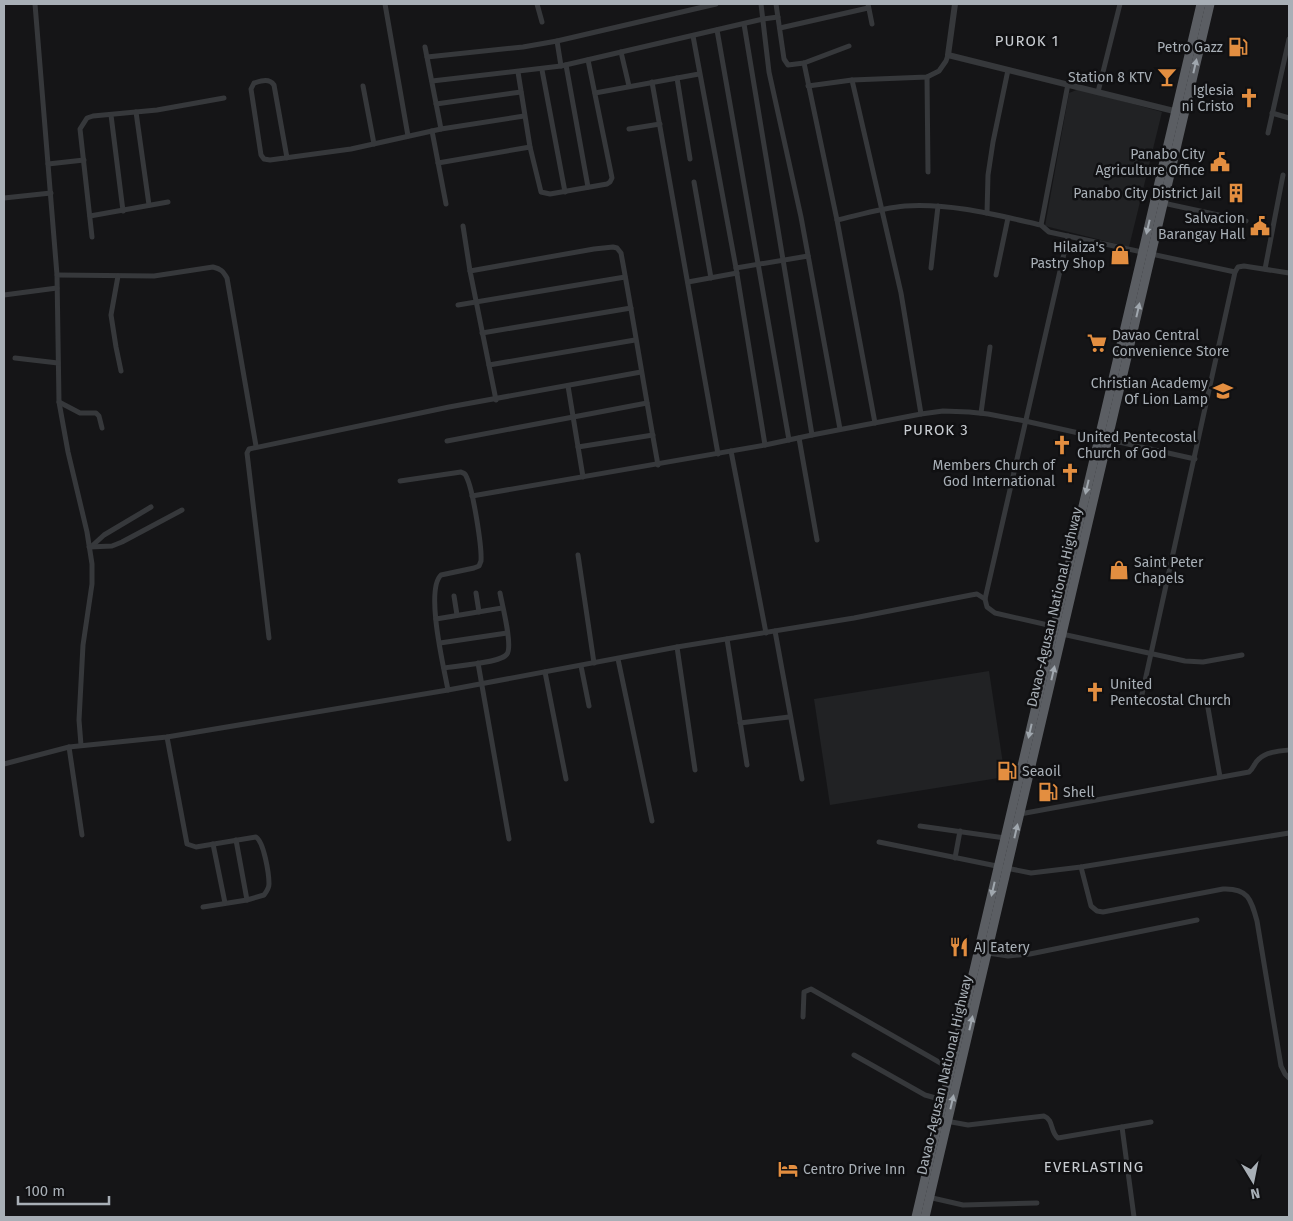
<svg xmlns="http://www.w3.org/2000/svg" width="1293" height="1221" viewBox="0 0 1293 1221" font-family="'Fira Sans',sans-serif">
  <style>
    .built { fill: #212224 }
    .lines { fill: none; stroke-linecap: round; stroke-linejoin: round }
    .minor { stroke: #36383b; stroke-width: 5 }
    .tertiary { stroke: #36383b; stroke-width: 6 }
    .trunk { stroke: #5b5e63; stroke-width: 9 }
    .oneway { fill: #a0a7ae }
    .labels { text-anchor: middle; stroke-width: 5; stroke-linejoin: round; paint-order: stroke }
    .poi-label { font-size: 14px; fill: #a8afb6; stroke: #101012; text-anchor: end }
    .street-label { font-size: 14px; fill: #a8afb6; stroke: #101012 }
    .neighbourhood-label { font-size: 15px; letter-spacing: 1px; fill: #c9cdd2; stroke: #101012 }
  </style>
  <rect width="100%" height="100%" fill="#151517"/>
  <g class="built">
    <path d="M1079,89l83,23 -33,135 -84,-21 24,-133z"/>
    <path d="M989,671l16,106 -175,28 -16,-106z"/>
  </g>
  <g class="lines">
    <g class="minor">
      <path d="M35,4l22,271 2,127 9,50 19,80 5,32v20l-9,61 -4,75 2,25"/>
      <path d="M385,4l23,132"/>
      <path d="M537,4l5,18"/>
      <path d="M761,4l8,68 32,145 39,212"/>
      <path d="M776,4l8,55 4,6 16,-2 45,-17"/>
      <path d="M868,4l4,20"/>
      <path d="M744,24l68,411"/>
      <path d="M780,28l88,-20"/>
      <path d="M717,30l72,410"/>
      <path d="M693,36l43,232 29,177"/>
      <path d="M557,41l4,25"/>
      <path d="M425,47l16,82"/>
      <path d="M621,52l8,34"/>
      <path d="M427,57l96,-10 34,-6 159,-37"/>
      <path d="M804,63l33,157 38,203"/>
      <path d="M566,65l22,122"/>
      <path d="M542,70l23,122"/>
      <path d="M518,72l12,75 11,45 9,2 57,-10 3,-2 2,-4 -24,-118"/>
      <path d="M927,77l1,95"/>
      <path d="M677,78l13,81"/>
      <path d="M852,80l49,213 20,121"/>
      <path d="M432,81l129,-15 202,-47 15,-2"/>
      <path d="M652,82l66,372"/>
      <path d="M363,86l11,58"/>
      <path d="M808,86l44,-6 75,-3 12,-6 7,-10 2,-6"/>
      <path d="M1098,92l22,-88"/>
      <path d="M595,93l104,-19"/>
      <path d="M436,104l85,-12"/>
      <path d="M136,112l13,93"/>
      <path d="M1272,113l17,5"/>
      <path d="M111,115l12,96"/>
      <path d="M629,129l31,-5"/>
      <path d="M432,131l14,73"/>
      <path d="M1268,133l21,-94"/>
      <path d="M287,158l-13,-73c-5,-7 -13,-4 -20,-2l-3,6 10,66 3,4 6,1 81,-11 90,-20 83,-13"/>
      <path d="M438,163l92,-16"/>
      <path d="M48,164l36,-4"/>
      <path d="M694,182l17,96"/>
      <path d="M4,198l47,-5"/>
      <path d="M1163,203l83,18"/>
      <path d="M987,213l1,-38 5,-33 15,-72"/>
      <path d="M90,216l78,-14"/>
      <path d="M837,220c22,-5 45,-12 68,-14 46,-3 91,9 136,19l8,7 186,40"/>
      <path d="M1041,225l27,-141"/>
      <path d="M463,226l7,45"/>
      <path d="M92,237l-12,-108 7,-11 6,-2 64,-6 67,-12"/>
      <path d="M736,268l72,-12"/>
      <path d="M931,268l7,-62"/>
      <path d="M1265,269l18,-94"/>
      <path d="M57,275l97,1 59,-9c8,2 10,4 14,11l29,168"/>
      <path d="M996,275l12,-57"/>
      <path d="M118,276l-7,39 5,32 5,24"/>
      <path d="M688,282l49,-9"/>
      <path d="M4,295l53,-7"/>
      <path d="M458,305l167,-28"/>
      <path d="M482,333l149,-25"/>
      <path d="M15,358l43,5"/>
      <path d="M489,365l146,-25"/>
      <path d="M568,386l15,91"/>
      <path d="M496,400l-26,-129 124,-22 19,-2 4,1 4,5c13,70 24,141 37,212"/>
      <path d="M59,402l21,11h16l3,3 3,12"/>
      <path d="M981,413l9,-66"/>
      <path d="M799,438l18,102"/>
      <path d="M447,441l200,-38"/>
      <path d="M578,447l75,-12"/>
      <path d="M731,451l35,182"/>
      <path d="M400,481l61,-9c4,2 4,1 6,6 6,13 15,68 14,83l-2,5 -5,2 -33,7c-16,15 3,93 7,115"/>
      <path d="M472,496l293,-51 47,-10 109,-21 22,-3 26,1 19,2 37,7 170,38"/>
      <path d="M92,546l12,-11 47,-28"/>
      <path d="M89,547l23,-1 10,-4 60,-32"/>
      <path d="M578,555l16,108"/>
      <path d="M476,593l3,19"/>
      <path d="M454,596l3,19"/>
      <path d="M436,619l66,-11"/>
      <path d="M1057,627l-62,-14 -8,-6 -2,-8 83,-363"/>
      <path d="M775,631l27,148"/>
      <path d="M1062,634l123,27 18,1 39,-7"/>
      <path d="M269,638l-22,-185 2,-4 200,-42 192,-35"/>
      <path d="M727,639l20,126"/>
      <path d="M440,643l67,-10"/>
      <path d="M677,647l18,123"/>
      <path d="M618,659l34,162"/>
      <path d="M478,663l31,176"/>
      <path d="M581,666l8,40"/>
      <path d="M444,668c12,-2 57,-5 63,-14 6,-8 -5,-50 -7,-61"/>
      <path d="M545,672l21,107"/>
      <path d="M1141,699l94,-427 3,-5 6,-1 45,7"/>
      <path d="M1208,708l12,69"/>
      <path d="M740,723l49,-6"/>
      <path d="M167,737l20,107 9,3 60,-10c8,5 13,37 13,47 0,4 -2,7 -5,11l-17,5 -44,7"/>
      <path d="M69,747l13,88"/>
      <path d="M4,764l65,-17 98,-10 281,-47 229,-43 177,-29 117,-23 6,-1 8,5"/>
      <path d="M1020,814l229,-42c5,-4 5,-9 10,-13 7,-7 20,-8 30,-9"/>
      <path d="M920,826l85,12"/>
      <path d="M236,840l11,60"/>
      <path d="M879,842l152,31 50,-6 208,-34"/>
      <path d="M213,844l12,59"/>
      <path d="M955,858l5,-27"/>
      <path d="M1081,867l10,39 6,5 6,1 120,-23c25,-1 28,10 34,32l24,145 4,8 4,4"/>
      <path d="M988,953l20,3 22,-2 167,-34"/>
      <path d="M803,1017l1,-25 7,-3 140,80"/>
      <path d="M854,1055l71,40 18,5"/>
      <path d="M946,1121l22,4 76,-9c10,4 6,16 14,22l93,-16"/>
      <path d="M1122,1127l12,90"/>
      <path d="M928,1197l35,8 74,-2"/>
    </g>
    <path class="tertiary" d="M955,4l-7,51 230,57"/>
    <g class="trunk">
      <path d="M916,1217l285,-1213"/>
      <path d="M925,1217l285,-1213"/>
    </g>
  </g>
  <defs><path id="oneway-solid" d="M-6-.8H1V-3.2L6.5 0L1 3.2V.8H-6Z" transform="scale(1.25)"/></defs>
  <g class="oneway">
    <use href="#oneway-solid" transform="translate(1195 66) rotate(-77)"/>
    <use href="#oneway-solid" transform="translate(1148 227) rotate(103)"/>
    <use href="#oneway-solid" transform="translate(1138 310) rotate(-77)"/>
    <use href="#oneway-solid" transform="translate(1087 487) rotate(103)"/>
    <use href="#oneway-solid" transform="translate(1053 673) rotate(-77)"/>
    <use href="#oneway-solid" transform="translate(1030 731) rotate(103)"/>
    <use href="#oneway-solid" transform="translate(1016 831) rotate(-77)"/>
    <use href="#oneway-solid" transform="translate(993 889) rotate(103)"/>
    <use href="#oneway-solid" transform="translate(971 1023) rotate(-77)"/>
    <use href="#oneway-solid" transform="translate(952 1102) rotate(-77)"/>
  </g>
  <defs>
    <symbol id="fuel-bare" viewBox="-9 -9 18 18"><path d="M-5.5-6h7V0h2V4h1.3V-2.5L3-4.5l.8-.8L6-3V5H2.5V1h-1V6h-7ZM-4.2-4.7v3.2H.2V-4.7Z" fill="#e38e40" stroke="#101012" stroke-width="2.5" paint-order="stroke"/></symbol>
    <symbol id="bar-bare" viewBox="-9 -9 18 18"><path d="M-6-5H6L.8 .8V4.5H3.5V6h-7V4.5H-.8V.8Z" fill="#e38e40" stroke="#101012" stroke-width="2.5" paint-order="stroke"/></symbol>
    <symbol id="church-bare" viewBox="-9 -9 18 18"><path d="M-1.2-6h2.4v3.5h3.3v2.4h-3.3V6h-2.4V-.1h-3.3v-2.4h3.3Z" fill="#e38e40" stroke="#101012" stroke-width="2.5" paint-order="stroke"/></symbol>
    <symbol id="civic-bare" viewBox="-9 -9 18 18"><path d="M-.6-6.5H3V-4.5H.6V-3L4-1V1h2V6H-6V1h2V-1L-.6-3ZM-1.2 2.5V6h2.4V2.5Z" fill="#e38e40" stroke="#101012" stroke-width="2.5" paint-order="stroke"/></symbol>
    <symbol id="building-bare" viewBox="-9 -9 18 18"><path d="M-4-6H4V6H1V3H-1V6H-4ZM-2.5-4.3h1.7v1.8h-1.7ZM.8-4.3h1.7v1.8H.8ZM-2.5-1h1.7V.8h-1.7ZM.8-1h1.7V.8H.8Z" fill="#e38e40" stroke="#101012" stroke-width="2.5" paint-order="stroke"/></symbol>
    <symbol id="shop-bare" viewBox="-9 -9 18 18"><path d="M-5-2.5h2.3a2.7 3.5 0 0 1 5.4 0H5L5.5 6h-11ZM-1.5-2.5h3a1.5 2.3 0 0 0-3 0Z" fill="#e38e40" stroke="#101012" stroke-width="2.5" paint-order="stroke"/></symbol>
    <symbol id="supermarket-bare" viewBox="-9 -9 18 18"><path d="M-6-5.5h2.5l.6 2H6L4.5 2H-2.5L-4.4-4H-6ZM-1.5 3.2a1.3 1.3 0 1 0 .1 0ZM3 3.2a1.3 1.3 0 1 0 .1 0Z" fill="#e38e40" stroke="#101012" stroke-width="2.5" paint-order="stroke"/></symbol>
    <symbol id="school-bare" viewBox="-9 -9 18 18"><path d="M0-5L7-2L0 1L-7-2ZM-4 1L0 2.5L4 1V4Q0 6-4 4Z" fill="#e38e40" stroke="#101012" stroke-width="2.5" paint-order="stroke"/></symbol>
    <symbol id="restaurant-bare" viewBox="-9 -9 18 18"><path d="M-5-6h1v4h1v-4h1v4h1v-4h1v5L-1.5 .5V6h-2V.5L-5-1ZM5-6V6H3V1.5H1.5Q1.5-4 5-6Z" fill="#e38e40" stroke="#101012" stroke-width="2.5" paint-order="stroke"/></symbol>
    <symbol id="hotel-bare" viewBox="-9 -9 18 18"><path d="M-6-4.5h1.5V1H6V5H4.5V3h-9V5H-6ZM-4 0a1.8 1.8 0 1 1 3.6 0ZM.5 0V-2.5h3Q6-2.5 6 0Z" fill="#e38e40" stroke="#101012" stroke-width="2.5" paint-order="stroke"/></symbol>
  </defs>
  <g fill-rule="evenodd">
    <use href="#fuel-bare" x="1224" y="33" width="28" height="28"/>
    <use href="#bar-bare" x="1153" y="63" width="28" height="28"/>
    <use href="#church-bare" x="1235" y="84" width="28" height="28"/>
    <use href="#civic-bare" x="1206" y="148" width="28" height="28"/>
    <use href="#building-bare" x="1222" y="179" width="28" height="28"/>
    <use href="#civic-bare" x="1246" y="212" width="28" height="28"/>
    <use href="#shop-bare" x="1106" y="241" width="28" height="28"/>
    <use href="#supermarket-bare" x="1083" y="329" width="28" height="28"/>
    <use href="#school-bare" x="1209" y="377" width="28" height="28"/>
    <use href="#church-bare" x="1048" y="431" width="28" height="28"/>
    <use href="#church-bare" x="1056" y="459" width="28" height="28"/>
    <use href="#shop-bare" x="1105" y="556" width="28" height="28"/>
    <use href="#church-bare" x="1081" y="678" width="28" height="28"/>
    <use href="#fuel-bare" x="993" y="757" width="28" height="28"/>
    <use href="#fuel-bare" x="1034" y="778" width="28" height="28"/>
    <use href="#restaurant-bare" x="945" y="933" width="28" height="28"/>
    <use href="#hotel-bare" x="774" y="1155" width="28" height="28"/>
  </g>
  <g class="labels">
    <g class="poi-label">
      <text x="1223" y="52">Petro Gazz</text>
      <text x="1152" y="82">Station 8 KTV</text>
      <text x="1234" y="95">Iglesia<tspan x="1234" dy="16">ni Cristo</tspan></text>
      <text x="1205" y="159">Panabo City<tspan x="1205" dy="16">Agriculture Office</tspan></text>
      <text x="1221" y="198">Panabo City District Jail</text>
      <text x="1245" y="223">Salvacion<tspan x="1245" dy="16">Barangay Hall</tspan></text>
      <text x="1105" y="252">Hilaiza's<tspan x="1105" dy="16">Pastry Shop</tspan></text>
      <text x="1112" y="340" text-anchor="start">Davao Central<tspan x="1112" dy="16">Convenience Store</tspan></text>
      <text x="1208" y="388">Christian Academy<tspan x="1208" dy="16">Of Lion Lamp</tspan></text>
      <text x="1077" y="442" text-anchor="start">United Pentecostal<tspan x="1077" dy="16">Church of God</tspan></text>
      <text x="1055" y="470">Members Church of<tspan x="1055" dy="16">God International</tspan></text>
      <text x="1134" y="567" text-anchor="start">Saint Peter<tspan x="1134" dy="16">Chapels</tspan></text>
      <text x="1110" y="689" text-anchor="start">United<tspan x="1110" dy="16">Pentecostal Church</tspan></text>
      <text x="1022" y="776" text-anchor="start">Seaoil</text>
      <text x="1063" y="797" text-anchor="start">Shell</text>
      <text x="974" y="952" text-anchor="start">AJ Eatery</text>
      <text x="803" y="1174" text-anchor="start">Centro Drive Inn</text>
    </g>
    <g class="street-label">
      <text transform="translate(1054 607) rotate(-77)" y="5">Davao-Agusan National Highway</text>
      <text transform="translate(944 1075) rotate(-77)" y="5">Davao-Agusan National Highway</text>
    </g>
    <g class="neighbourhood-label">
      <text x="1027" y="46">PUROK 1</text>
      <text x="936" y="435">PUROK 3</text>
      <text x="1094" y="1172">EVERLASTING</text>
    </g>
  </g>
  <rect width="1293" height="1221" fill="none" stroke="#a8afb6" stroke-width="10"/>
  <g transform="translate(1253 1181) rotate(170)" stroke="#101012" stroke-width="4" paint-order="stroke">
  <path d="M0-4L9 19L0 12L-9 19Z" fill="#a8afb6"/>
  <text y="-8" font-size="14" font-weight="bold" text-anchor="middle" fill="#a8afb6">N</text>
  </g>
  <path d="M18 1196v8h91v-8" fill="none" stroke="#a8afb6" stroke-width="2.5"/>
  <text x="25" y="1196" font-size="15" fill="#a8afb6" stroke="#101012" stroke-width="4" paint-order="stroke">100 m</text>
</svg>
